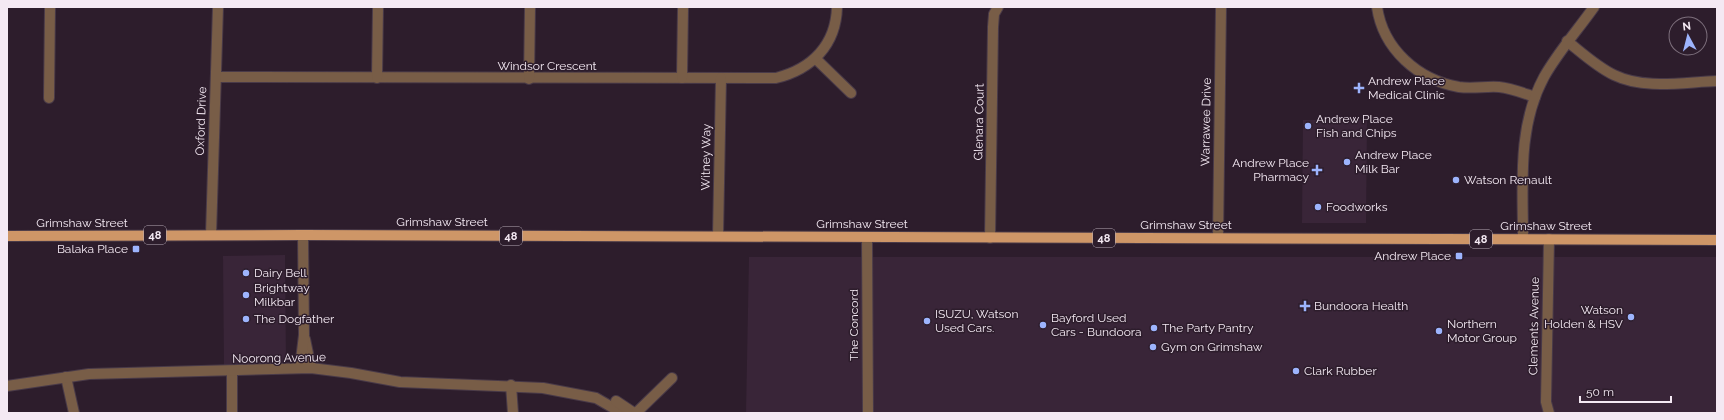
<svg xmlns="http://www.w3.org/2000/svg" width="1724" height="420" viewBox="0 0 1724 420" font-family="Raleway,sans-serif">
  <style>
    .built { fill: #392538 }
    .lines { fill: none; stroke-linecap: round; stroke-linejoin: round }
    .minor-casing { stroke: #493a48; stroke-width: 12 }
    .primary-casing { stroke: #493a48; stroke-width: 12 }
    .minor { stroke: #785d47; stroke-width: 10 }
    .primary { stroke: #ce9667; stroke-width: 10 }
    .poi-dot { fill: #9db4fd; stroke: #2d1d2c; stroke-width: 1.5 }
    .labels { text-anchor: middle; stroke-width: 3; stroke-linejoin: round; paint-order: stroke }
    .shield { fill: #2d1d2c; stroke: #b8acb7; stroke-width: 1 }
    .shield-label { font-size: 11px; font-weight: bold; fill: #f4e9f3 }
    .street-label { font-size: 12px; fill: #f4e9f3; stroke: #2d1d2c }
    .poi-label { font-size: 12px; fill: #f4e9f3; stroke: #2d1d2c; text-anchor: start }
  </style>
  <rect width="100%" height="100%" fill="#2d1d2c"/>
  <g class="built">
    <path d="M1303,120h64l-1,103h-64z"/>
    <path d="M285,255l1,110 -62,1 -1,-110z"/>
    <path d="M749,257h968v156h-971z"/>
  </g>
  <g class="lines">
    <defs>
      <g id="minor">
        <path d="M1377,7c6,42 41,73 82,80 14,2 27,-1 40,0 12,1 24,6 36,10"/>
        <path d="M1567,41c15,12 30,26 47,34 31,15 70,7 103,6"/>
        <path d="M816,59l35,34"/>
        <path d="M216,77l560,1c36,-9 60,-33 61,-71"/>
        <path d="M377,78l1,-71"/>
        <path d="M682,78l1,-71"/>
        <path d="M529,79l1,-72"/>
        <path d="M49,98l1,-91"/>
        <path d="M211,235l7,-228"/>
        <path d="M718,236l3,-158"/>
        <path d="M867,237l1,176"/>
        <path d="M990,238l3,-211 1,-13 4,-7"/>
        <path d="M1218,238l3,-231"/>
        <path d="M1523,239c0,-54 -6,-112 21,-162 14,-25 33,-46 50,-70"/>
        <path d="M305,339l6,29"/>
        <path d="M300,368l4,-33 -1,-100"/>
        <path d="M232,371v42"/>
        <path d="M66,377l8,36"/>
        <path d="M511,385l2,28"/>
        <path d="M7,386l82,-12 222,-6 40,5 49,9 143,6 53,10 26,15"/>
        <path d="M616,401l18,12"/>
        <path d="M636,413l36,-35"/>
        <path d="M1549,413l-3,-11 3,-163"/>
      </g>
      <path id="primary" d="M7,236l296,-1 1414,5"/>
    </defs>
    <use href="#minor" class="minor-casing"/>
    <use href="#primary" class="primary-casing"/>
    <use href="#minor" class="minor"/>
    <use href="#primary" class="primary"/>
  </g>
  <g class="poi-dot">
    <path d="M1357 82h4v4h4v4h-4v4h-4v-4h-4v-4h4z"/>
    <circle cx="1308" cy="126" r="4"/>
    <circle cx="1347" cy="162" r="4"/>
    <path d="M1315 164h4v4h4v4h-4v4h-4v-4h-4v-4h4z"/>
    <circle cx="1456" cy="180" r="4"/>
    <circle cx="1318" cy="207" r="4"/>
    <rect x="132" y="245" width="8" height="8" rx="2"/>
    <rect x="1455" y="252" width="8" height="8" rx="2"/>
    <circle cx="246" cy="273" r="4"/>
    <circle cx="246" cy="295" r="4"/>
    <path d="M1303 300h4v4h4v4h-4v4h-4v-4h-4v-4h4z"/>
    <circle cx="1631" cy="317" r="4"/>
    <circle cx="246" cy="319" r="4"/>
    <circle cx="927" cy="321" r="4"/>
    <circle cx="1043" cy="325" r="4"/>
    <circle cx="1154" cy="328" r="4"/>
    <circle cx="1439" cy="331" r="4"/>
    <circle cx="1153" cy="347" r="4"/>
    <circle cx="1296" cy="371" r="4"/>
  </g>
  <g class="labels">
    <g class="shield">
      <rect x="144" y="226" width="22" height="18" rx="3"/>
      <rect x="500" y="227" width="22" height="18" rx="3"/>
      <rect x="1093" y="229" width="22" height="18" rx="3"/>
      <rect x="1470" y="230" width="22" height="18" rx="3"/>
    </g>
    <g class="shield-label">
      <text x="155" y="239">48</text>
      <text x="511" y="240">48</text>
      <text x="1104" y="242">48</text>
      <text x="1481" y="243">48</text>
    </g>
    <g class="street-label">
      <text x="547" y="70">Windsor Crescent</text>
      <text transform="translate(201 121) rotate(-88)" y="4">Oxford Drive</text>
      <text transform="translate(979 122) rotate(-89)" y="4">Glenara Court</text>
      <text transform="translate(1206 122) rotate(-89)" y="4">Warrawee Drive</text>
      <text transform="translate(706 157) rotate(-89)" y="4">Witney Way</text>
      <text x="442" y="226">Grimshaw Street</text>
      <text x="82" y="227">Grimshaw Street</text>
      <text x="862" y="228">Grimshaw Street</text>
      <text x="1186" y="229">Grimshaw Street</text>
      <text x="1546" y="230">Grimshaw Street</text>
      <text transform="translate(854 325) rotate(-90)" y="4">The Concord</text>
      <text transform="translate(1534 326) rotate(-89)" y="4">Clements Avenue</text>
      <text transform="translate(279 358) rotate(-1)" y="4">Noorong Avenue</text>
    </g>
    <g class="poi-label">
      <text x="1368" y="85">Andrew Place<tspan x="1368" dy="14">Medical Clinic</tspan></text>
      <text x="1316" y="123">Andrew Place<tspan x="1316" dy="14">Fish and Chips</tspan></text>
      <text x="1355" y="159">Andrew Place<tspan x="1355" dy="14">Milk Bar</tspan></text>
      <text x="1309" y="167" text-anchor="end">Andrew Place<tspan x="1309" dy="14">Pharmacy</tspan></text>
      <text x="1464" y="184">Watson Renault</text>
      <text x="1326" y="211">Foodworks</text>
      <text x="128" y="253" text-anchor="end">Balaka Place</text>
      <text x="1451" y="260" text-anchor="end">Andrew Place</text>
      <text x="254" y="277">Dairy Bell</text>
      <text x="254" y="292">Brightway<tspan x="254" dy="14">Milkbar</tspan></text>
      <text x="1314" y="310">Bundoora Health</text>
      <text x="1623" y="314" text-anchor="end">Watson<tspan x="1623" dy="14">Holden &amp; HSV</tspan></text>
      <text x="935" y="318">ISUZU, Watson<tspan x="935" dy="14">Used Cars.</tspan></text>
      <text x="1051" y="322">Bayford Used<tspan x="1051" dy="14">Cars - Bundoora</tspan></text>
      <text x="254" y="323">The Dogfather</text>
      <text x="1447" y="328">Northern<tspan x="1447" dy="14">Motor Group</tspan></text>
      <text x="1162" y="332">The Party Pantry</text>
      <text x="1161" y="351">Gym on Grimshaw</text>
      <text x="1304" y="375">Clark Rubber</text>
    </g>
  </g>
  <rect width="1724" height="420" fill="none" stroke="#f4e9f3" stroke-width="16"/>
  <g transform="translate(1688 36) rotate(353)"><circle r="19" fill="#2d1d2c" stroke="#7d6f7c"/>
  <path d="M0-3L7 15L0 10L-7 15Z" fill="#9db4fd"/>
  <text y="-6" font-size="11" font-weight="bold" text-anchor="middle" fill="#f4e9f3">N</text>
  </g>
  <path d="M1580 396v6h91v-6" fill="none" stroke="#f4e9f3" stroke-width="2"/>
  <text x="1586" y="396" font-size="12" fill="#f4e9f3" stroke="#2d1d2c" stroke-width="3" paint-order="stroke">50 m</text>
</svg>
